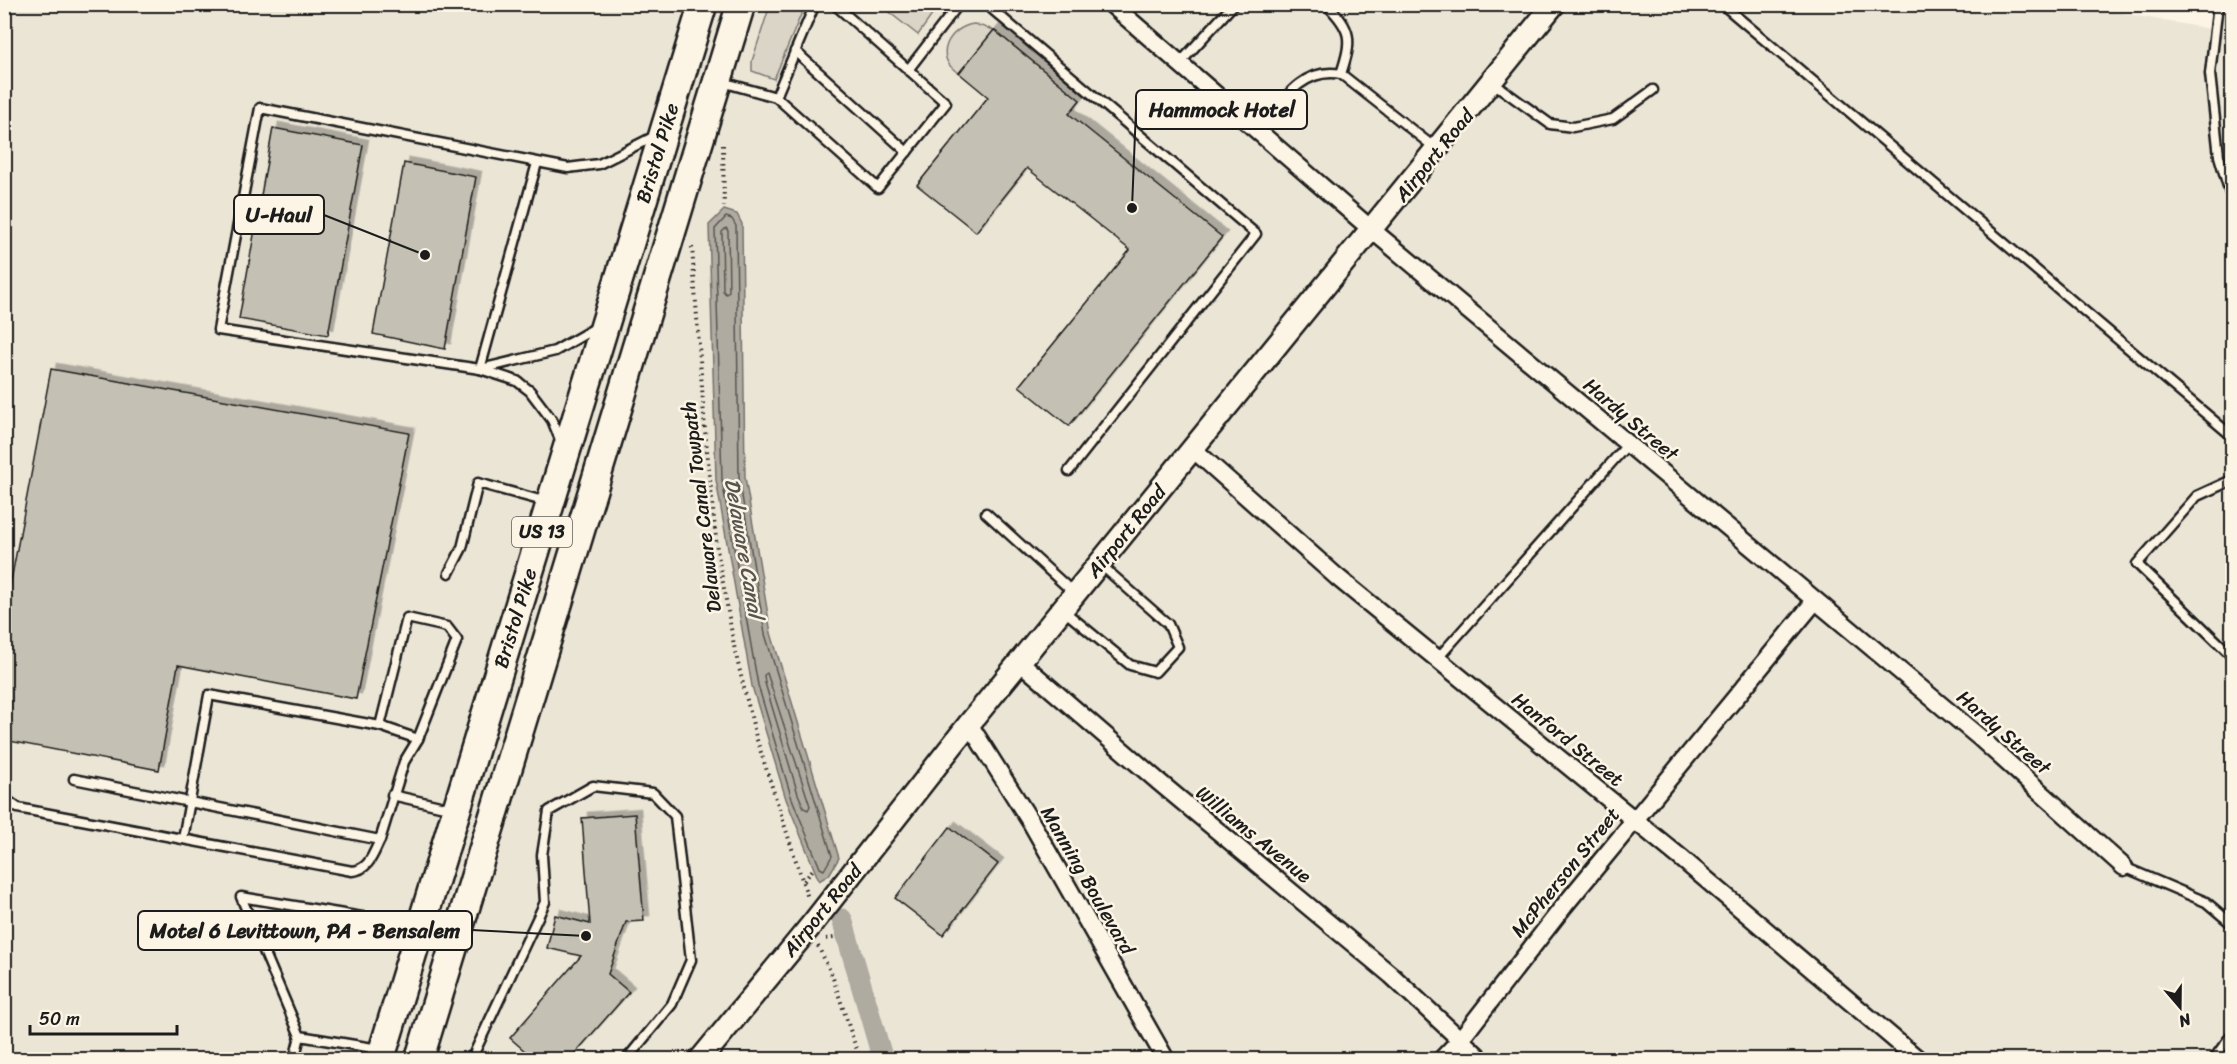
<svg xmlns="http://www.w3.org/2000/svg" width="2237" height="1064" viewBox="0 0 2237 1064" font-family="Sriracha,sans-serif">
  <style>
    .built { fill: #ebe5d6 }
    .green { fill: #dbd5c8; stroke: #7c7872; stroke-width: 1.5 }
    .water { fill: #b0aba1; stroke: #75726c; stroke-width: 1.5 }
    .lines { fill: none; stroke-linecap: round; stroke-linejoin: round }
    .shore { stroke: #575551; stroke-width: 1.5 }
    .canal { stroke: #b0aba1; stroke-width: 21 }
    .building { fill: #c4c0b3; stroke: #1c1c1c; stroke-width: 1.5; filter: url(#shadow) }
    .service-casing { stroke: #1c1c1c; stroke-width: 13 }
    .minor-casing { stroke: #1c1c1c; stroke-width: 21 }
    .tertiary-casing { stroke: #1c1c1c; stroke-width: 26 }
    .trunk-casing { stroke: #1c1c1c; stroke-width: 32 }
    .path { stroke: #1c1c1c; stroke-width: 4; stroke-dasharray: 1.5 4.5; stroke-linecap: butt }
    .service { stroke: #fcf5e5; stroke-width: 8 }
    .minor { stroke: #fcf5e5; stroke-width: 16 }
    .tertiary { stroke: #fcf5e5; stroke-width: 21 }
    .trunk { stroke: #fcf5e5; stroke-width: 27 }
    .labels { text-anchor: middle; stroke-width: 5; stroke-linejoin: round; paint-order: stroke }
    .shield { fill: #fcf5e5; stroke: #5f5d58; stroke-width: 1.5 }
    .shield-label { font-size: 18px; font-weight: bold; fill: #1c1c1c }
    .street-label { font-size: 20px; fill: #1c1c1c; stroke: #fcf5e5 }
    .water-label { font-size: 21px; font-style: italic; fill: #575551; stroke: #fcf5e5 }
    .leader { fill: none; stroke: #1c1c1c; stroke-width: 2 }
    .callout-dot { fill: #1c1c1c; stroke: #fcf5e5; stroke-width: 2 }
    .callout { fill: #fcf5e5; stroke: #1c1c1c; stroke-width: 2 }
    .callout-label { font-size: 21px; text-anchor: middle; font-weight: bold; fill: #1c1c1c }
  </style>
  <defs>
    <filter id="shadow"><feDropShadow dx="5.5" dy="-5.5" stdDeviation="0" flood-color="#0004"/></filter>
  </defs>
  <rect width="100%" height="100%" fill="#fcf5e5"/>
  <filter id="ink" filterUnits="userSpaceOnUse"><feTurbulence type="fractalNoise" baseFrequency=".0167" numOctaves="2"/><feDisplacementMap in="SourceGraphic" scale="12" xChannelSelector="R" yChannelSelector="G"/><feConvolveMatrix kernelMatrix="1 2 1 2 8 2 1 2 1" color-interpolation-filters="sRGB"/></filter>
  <g filter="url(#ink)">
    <path class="built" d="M2072,4l160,29v1026l-2227,1v-1055z"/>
    <g class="green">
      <path d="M770,5h35l-31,74 -22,-8v-10z"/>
      <path d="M880,5h47l8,6 -17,24z"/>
      <path d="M974,24l20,6 -35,43c-27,-15 -10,-46 15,-49z"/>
    </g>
    <path class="water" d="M724,210l13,4 5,10 3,253 26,156 68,225 -10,17 -10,6 -33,-82 -34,-113 -36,-206 -7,-255z"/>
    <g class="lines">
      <g class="shore">
        <path d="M726,217l6,2 4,7 3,252 26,156 67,222 -8,14 -4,-2 -29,-72 -33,-111 -36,-205 -7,-251z"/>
        <path d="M726,228l2,3 1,60 -3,3 -3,-3 -1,-59z"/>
        <path d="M767,673l43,133 -2,4 -4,-2 -6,-14 -33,-111 -1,-8z"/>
      </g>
      <path class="canal" d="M842,919l41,141"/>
    </g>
    <g class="building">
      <path d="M994,30l86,70 -11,14 153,123 -153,189 -50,-40 111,-136 -103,-82 -51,64 -59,-47 71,-88 -29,-24z"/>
      <path d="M273,128l90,17 -35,190 -89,-16z"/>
      <path d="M404,163l72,14 -31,172 -72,-15z"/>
      <path d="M51,369l358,64 -53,266 -178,-34 -19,105 -155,-30v-122z"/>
      <path d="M635,814l9,107 -18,1 -18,52 21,18 -59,67h-36l-24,-21 71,-82 -34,-8 8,-33 35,9 -8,-106z"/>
      <path d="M950,827l48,37 -55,71 -48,-37z"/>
    </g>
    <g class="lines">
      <defs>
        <g id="service">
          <path d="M815,4l-39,93 102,91 68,-85 -112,-99"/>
          <path d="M986,4l270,230 -187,237"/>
          <path d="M1326,4c27,26 26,36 15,70"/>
          <path d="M1722,4l510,432"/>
          <path d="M2218,4l-8,70 9,82 13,44"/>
          <path d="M795,51l112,101"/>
          <path d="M1179,64l55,-60"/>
          <path d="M908,70l51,-66"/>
          <path d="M722,82l54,15"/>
          <path d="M1492,82l58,42 23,3 40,-8 40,-29"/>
          <path d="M1258,131c22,-26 43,-65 83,-57l94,74"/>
          <path d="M480,369l57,-206"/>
          <path d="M481,369l74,-18 42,-24"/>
          <path d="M561,442l-9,-22 -22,-29 -13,-10 -37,-12 -262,-39 42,-222 308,60 31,-4 58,-29"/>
          <path d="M2232,480l-35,16 -60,68 95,92"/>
          <path d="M986,513l89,81"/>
          <path d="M449,573l13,-25 16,-65 69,19"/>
          <path d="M1063,610l67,55 25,7 23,-25 -10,-23 -68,-60"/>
          <path d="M1437,659l191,-215"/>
          <path d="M74,779l306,61 24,-78 14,-23 39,-99 -10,-13 -40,-9 -27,108"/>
          <path d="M392,795l61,14"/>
          <path d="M4,798l14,10 334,63c17,-1 21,-17 28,-31"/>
          <path d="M183,839l26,-144 171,31 38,13"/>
          <path d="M2124,867l82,35 26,22"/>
          <path d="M379,1049l-79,-13 -59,-139 176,29"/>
          <path d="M294,1060l6,-24"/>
          <path d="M471,1060l74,-158 -3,-47 7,-44 44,-25 60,7 22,23 16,144 -19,44 -46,56"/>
          <path d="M2213,1060l19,-26"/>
        </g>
        <g id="minor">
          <path d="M1111,4l261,226 607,507 145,130"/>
          <path d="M1193,449l144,128 344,281 238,202"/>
          <path d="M1020,662l139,120 232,193 91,85"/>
          <path d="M969,724l63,100 134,236"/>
          <path d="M1441,1060l19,-20 104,-134 251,-305"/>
        </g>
        <path id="tertiary" d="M700,1060l113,-137 156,-199 585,-720"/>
        <g id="trunk">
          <path d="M380,1060l323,-1056"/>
          <path d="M419,1060l322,-1056"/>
        </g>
      </defs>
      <use href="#service" class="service-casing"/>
      <use href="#minor" class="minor-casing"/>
      <use href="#tertiary" class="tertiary-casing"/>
      <use href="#trunk" class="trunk-casing"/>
      <g class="path">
        <path d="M723,145l1,65"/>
        <path d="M692,247l13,183 12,119 18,102 21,86 52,161"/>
        <path d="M804,881l10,-13"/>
        <path d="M826,939l8,-1"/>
        <path d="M818,946l14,29 28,85"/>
      </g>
      <use href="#service" class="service"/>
      <use href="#minor" class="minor"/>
      <use href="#tertiary" class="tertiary"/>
      <use href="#trunk" class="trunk"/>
    </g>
  </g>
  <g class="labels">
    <rect class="shield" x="512" y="517" width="60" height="30" rx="4.5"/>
    <g class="shield-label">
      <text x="542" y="538">US 13</text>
    </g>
    <g class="street-label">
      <text transform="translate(657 153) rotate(-73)" y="7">Bristol Pike</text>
      <text transform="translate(1434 155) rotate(-51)" y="7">Airport Road</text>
      <text transform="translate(1631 419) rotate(40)" y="7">Hardy Street</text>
      <text transform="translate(701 507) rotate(-97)" y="7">Delaware Canal Towpath</text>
      <text transform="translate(1126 531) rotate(-51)" y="7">Airport Road</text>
      <text transform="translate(515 618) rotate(-73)" y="7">Bristol Pike</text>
      <text transform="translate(2004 732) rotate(41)" y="7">Hardy Street</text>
      <text transform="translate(1568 739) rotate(39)" y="7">Hanford Street</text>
      <text transform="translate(1254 834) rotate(39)" y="7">Williams Avenue</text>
      <text transform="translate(1565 872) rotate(-51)" y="7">McPherson Street</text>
      <text transform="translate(1088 880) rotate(60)" y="7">Manning Boulevard</text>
      <text transform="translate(822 910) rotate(-51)" y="7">Airport Road</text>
    </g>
    <g class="water-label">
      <text transform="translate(744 548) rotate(80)" y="7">Delaware Canal</text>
    </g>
  </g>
  <path class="leader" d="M1132 208L1136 109M425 255L324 215M586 936L472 930"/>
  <g class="callout-dot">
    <circle cx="1132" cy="208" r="6"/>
    <circle cx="425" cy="255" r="6"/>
    <circle cx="586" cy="936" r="6"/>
  </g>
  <g class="callout">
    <rect x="1136" y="90" width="171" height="39" rx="6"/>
    <rect x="234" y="195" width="90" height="39" rx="6"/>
    <rect x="138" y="911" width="334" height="39" rx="6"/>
  </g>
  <g class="callout-label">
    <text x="1222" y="117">Hammock Hotel</text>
    <text x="279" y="222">U-Haul</text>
    <text x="305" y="938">Motel 6 Levittown, PA - Bensalem</text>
  </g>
  <rect width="2237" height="1064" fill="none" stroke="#fcf5e5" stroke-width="24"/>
  <rect x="12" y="12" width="2213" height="1040" fill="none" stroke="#1c1c1c" stroke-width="2" filter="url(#ink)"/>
  <g transform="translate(2180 1007) rotate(160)" stroke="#fcf5e5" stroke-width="4.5" paint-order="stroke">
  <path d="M0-4.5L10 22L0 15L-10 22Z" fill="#1c1c1c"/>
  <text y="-9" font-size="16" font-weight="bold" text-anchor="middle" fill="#1c1c1c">N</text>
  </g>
  <path d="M30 1025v9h147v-9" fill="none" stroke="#1c1c1c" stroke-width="3"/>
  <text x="39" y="1025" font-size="18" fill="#1c1c1c" stroke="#fcf5e5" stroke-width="4.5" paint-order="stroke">50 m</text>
</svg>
